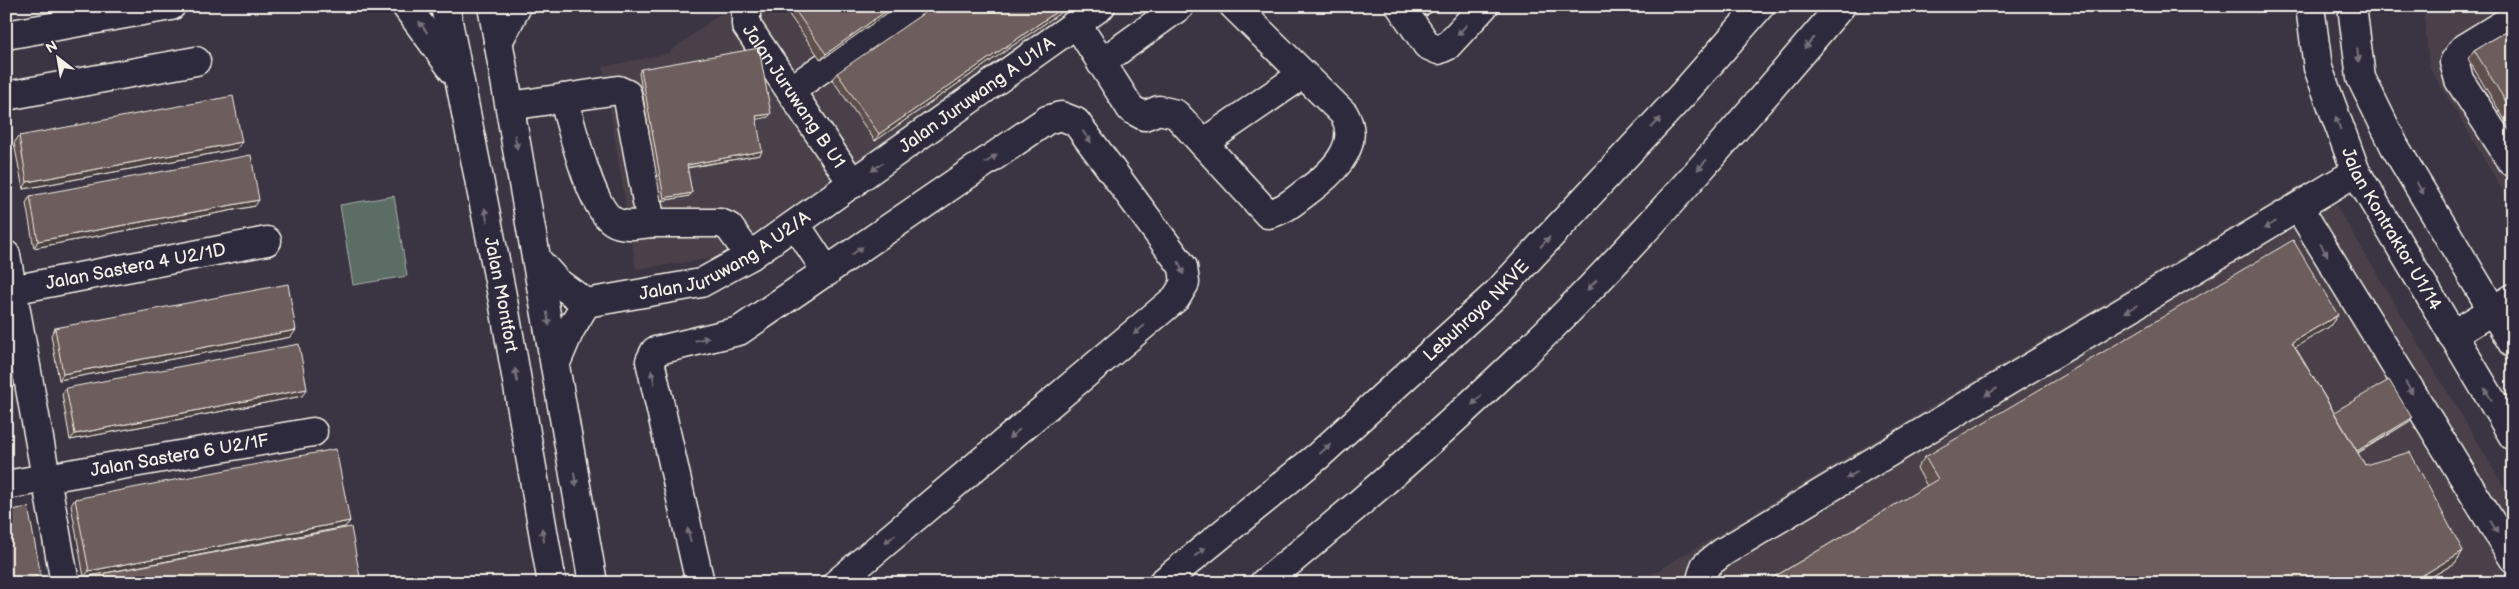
<svg xmlns="http://www.w3.org/2000/svg" width="2519" height="589" viewBox="0 0 2519 589" font-family="'Balsamiq Sans',sans-serif">
  <style>
    .built { fill: #4a404a }
    .green { fill: #5b6d66; stroke: #a8afa7 }
    .lines { fill: none; stroke-linecap: round; stroke-linejoin: round }
    .minor-casing { stroke: #f4f1e8; stroke-width: 31 }
    .major-casing { stroke: #f4f1e8; stroke-width: 31 }
    .highway-casing { stroke: #f4f1e8; stroke-width: 31 }
    .minor { stroke: #2f2a3d; stroke-width: 28 }
    .major { stroke: #2f2a3d; stroke-width: 28 }
    .highway { stroke: #2f2a3d; stroke-width: 28 }
    .wall { fill: #5e504e; stroke: #f4f1e8 }
    .shaded-wall { fill: #4c4140; stroke: #f4f1e8 }
    .building { fill: #6d5d5b; stroke: #f4f1e8 }
    .oneway { fill: #747079 }
    .labels { text-anchor: middle; stroke-width: 5; stroke-linejoin: round; paint-order: stroke }
    .street-label { font-size: 18px; fill: #f4f1e8; stroke: #2f2a3d }
  </style>
  <rect width="100%" height="100%" fill="#3b3443"/>
  <filter id="ink" filterUnits="userSpaceOnUse"><feTurbulence type="fractalNoise" baseFrequency=".02" numOctaves="2"/><feDisplacementMap in="SourceGraphic" scale="10" xChannelSelector="R" yChannelSelector="G"/><feConvolveMatrix kernelMatrix="1 2 1 2 8 2 1 2 1" color-interpolation-filters="sRGB"/></filter>
  <g filter="url(#ink)">
    <g class="built">
      <path d="M731,6h351l-249,177 -115,75 -82,11 -33,-202 65,-14z"/>
      <path d="M2423,6h90v202l-84,-142z"/>
      <path d="M2323,183l190,319v81h-855l-6,-9 649,-389 5,7z"/>
    </g>
    <path class="green" d="M394,196l13,80 -54,9 -13,-80z"/>
    <g class="lines">
      <defs>
        <g id="minor">
          <path id="s1" d="M746,6v19l107,159"/>
          <path d="M1400,6l27,39 11,5 9,-4 37,-40"/>
          <path id="s2" d="M2310,6l8,62 38,104 157,264"/>
          <path d="M2352,6l9,72 34,69 118,197"/>
          <path d="M2513,18l-49,30 -10,14 5,18 54,83"/>
          <path d="M1077,24l54,85 13,7 15,-6 17,4 92,100c15,-3 25,-12 37,-21 24,-17 58,-46 39,-79l-110,-108"/>
          <path d="M6,35l165,-29"/>
          <path d="M1101,63l79,-57"/>
          <path d="M791,90l120,-84"/>
          <path d="M6,96l190,-35"/>
          <path d="M563,98c9,28 27,109 50,123 11,7 27,3 38,2"/>
          <path d="M510,106l108,-16 9,4 24,129h69l9,4 21,29"/>
          <path d="M1203,143l99,-68"/>
          <path d="M2299,208l214,350"/>
          <path d="M796,225l31,47"/>
          <path d="M6,255l59,328"/>
          <path d="M538,261l19,21 29,21"/>
          <path id="s3" d="M6,291l261,-50"/>
          <path id="s4" d="M586,303l115,-20 49,-27 351,-250"/>
          <path d="M2452,335l61,-37"/>
          <path d="M555,365l15,-35 16,-27"/>
          <path id="s5" d="M6,485l307,-53"/>
          <path d="M700,583l-50,-222 5,-10 84,-20 308,-211 14,-4 15,6 107,145 2,16 -9,15 -339,285"/>
          <path d="M1700,583l5,-17 18,-14 633,-380"/>
        </g>
        <g id="major">
          <path d="M406,6l47,64"/>
          <path id="s6" d="M445,6l59,300 48,277"/>
          <path d="M492,6l101,577"/>
          <path d="M498,42l19,-36"/>
        </g>
        <g id="highway">
          <path id="s7" d="M1162,583l156,-127 178,-162 188,-201 76,-87"/>
          <path d="M1264,583c105,-86 207,-175 303,-271 96,-97 185,-202 274,-306"/>
        </g>
      </defs>
      <use href="#minor" class="minor-casing"/>
      <use href="#major" class="major-casing"/>
      <use href="#highway" class="highway-casing"/>
      <use href="#minor" class="minor"/>
      <use href="#major" class="major"/>
      <use href="#highway" class="highway"/>
    </g>
    <g class="wall">
      <path d="M783,6h114l-76,54z"/>
      <path d="M1070,6l-195,135 -43,-62 5,-6z"/>
      <path d="M1419,6h21l-14,10z"/>
      <path d="M2513,27v106l-45,-74 6,-9z"/>
      <path d="M641,69l127,48 -11,2 3,36 -73,13 5,25 -3,3 -28,5 -22,-128z"/>
      <path d="M19,136l218,13 -214,40 -9,-46z"/>
      <path d="M30,196l225,10 -221,42 -8,-45z"/>
      <path d="M2338,315l-9,12 -34,20 39,65 76,9 -52,32 7,12 98,86 -8,12 -34,20h-657l163,-97 -10,-18 8,-11z"/>
      <path d="M55,328l236,9 -232,43 -8,-45z"/>
      <path d="M66,388l236,8 -232,44 -8,-46z"/>
      <path d="M75,499l275,22 -5,6 16,56h-276l5,-7 -6,1 -13,-72z"/>
    </g>
    <g class="shaded-wall">
      <path d="M893,6h4l-76,54 5,-6z"/>
      <path d="M1065,6h5l-195,135 4,-7z"/>
      <path d="M1436,6h4l-14,10 5,-6z"/>
      <path d="M771,114l-3,3 -14,3 2,-4z"/>
      <path d="M242,142l-5,7 -214,40 4,-7z"/>
      <path d="M762,151l-2,4 -76,13 3,-3z"/>
      <path d="M692,193l-3,3 -28,5 3,-3z"/>
      <path d="M259,200l-4,6 -221,42 4,-7z"/>
      <path d="M2338,315l-9,12 -45,27 8,-12z"/>
      <path d="M296,330l-5,7 -232,43 4,-6z"/>
      <path d="M307,389l-5,7 -232,44 5,-6z"/>
      <path d="M2412,418l-2,3 -63,38 2,-3z"/>
      <path d="M350,521l-5,6 -261,50 5,-6z"/>
      <path d="M2463,551l-8,12 -34,20h-11z"/>
      <path d="M41,576l-5,6 -30,1v-1z"/>
    </g>
    <g class="building">
      <path d="M792,6h101l-67,48z"/>
      <path d="M934,6h131l-186,128 -42,-61z"/>
      <path d="M1429,6h7l-5,4z"/>
      <path d="M2513,27v86l-39,-63z"/>
      <path d="M759,48l12,66 -15,2 6,35 -75,14 5,28 -28,5 -23,-129z"/>
      <path d="M233,96l9,46 -215,40 -8,-46z"/>
      <path d="M251,155l8,45 -221,41 -8,-45z"/>
      <path d="M2293,240l45,75 -46,27 73,123 45,-13 53,99 -53,32h-646l174,-104 -13,-22z"/>
      <path d="M288,284l8,46 -233,44 -8,-46z"/>
      <path d="M299,344l8,45 -232,45 -9,-46z"/>
      <path d="M2389,380l23,38 -55,33 -23,-39z"/>
      <path d="M336,449l14,72 -261,50 -14,-72z"/>
      <path d="M28,507l13,69 -35,6v-71z"/>
      <path d="M351,527l10,56h-270l-1,-7z"/>
    </g>
    <defs><path id="oneway-solid" d="M-6-.8H1V-3.2L6.5 0L1 3.2V.8H-6Z" transform="scale(1.25)"/></defs>
    <g class="oneway">
      <use href="#oneway-solid" transform="translate(423 27) rotate(-126)"/>
      <use href="#oneway-solid" transform="translate(1462 30) rotate(133)"/>
      <use href="#oneway-solid" transform="translate(1809 43) rotate(131)"/>
      <use href="#oneway-solid" transform="translate(2358 55) rotate(83)"/>
      <use href="#oneway-solid" transform="translate(1656 123) rotate(-47)"/>
      <use href="#oneway-solid" transform="translate(2338 123) rotate(-110)"/>
      <use href="#oneway-solid" transform="translate(1087 137) rotate(54)"/>
      <use href="#oneway-solid" transform="translate(516 142) rotate(80)"/>
      <use href="#oneway-solid" transform="translate(991 159) rotate(-35)"/>
      <use href="#oneway-solid" transform="translate(1702 165) rotate(132)"/>
      <use href="#oneway-solid" transform="translate(877 167) rotate(144)"/>
      <use href="#oneway-solid" transform="translate(2420 188) rotate(59)"/>
      <use href="#oneway-solid" transform="translate(486 215) rotate(-101)"/>
      <use href="#oneway-solid" transform="translate(2270 225) rotate(149)"/>
      <use href="#oneway-solid" transform="translate(1545 242) rotate(-47)"/>
      <use href="#oneway-solid" transform="translate(2324 250) rotate(59)"/>
      <use href="#oneway-solid" transform="translate(857 251) rotate(-35)"/>
      <use href="#oneway-solid" transform="translate(1181 268) rotate(69)"/>
      <use href="#oneway-solid" transform="translate(1592 285) rotate(133)"/>
      <use href="#oneway-solid" transform="translate(2131 309) rotate(149)"/>
      <use href="#oneway-solid" transform="translate(548 319) rotate(80)"/>
      <use href="#oneway-solid" transform="translate(1139 330) rotate(140)"/>
      <use href="#oneway-solid" transform="translate(702 339) rotate(-13)"/>
      <use href="#oneway-solid" transform="translate(516 375) rotate(-100)"/>
      <use href="#oneway-solid" transform="translate(653 377) rotate(-103)"/>
      <use href="#oneway-solid" transform="translate(2409 388) rotate(59)"/>
      <use href="#oneway-solid" transform="translate(1991 392) rotate(149)"/>
      <use href="#oneway-solid" transform="translate(2488 394) rotate(-121)"/>
      <use href="#oneway-solid" transform="translate(1477 400) rotate(136)"/>
      <use href="#oneway-solid" transform="translate(1014 434) rotate(140)"/>
      <use href="#oneway-solid" transform="translate(1325 449) rotate(-41)"/>
      <use href="#oneway-solid" transform="translate(1852 475) rotate(149)"/>
      <use href="#oneway-solid" transform="translate(575 479) rotate(80)"/>
      <use href="#oneway-solid" transform="translate(2494 527) rotate(59)"/>
      <use href="#oneway-solid" transform="translate(543 535) rotate(-100)"/>
      <use href="#oneway-solid" transform="translate(689 535) rotate(-103)"/>
      <use href="#oneway-solid" transform="translate(890 539) rotate(140)"/>
      <use href="#oneway-solid" transform="translate(1200 552) rotate(-39)"/>
    </g>
  </g>
  <g class="labels">
    <g class="street-label">
      <text dy="6" stroke="none"><textPath href="#s4" startOffset="451">Jalan Juruwang A U1/A</textPath></text>
      <text dy="6" stroke="none"><textPath href="#s1" startOffset="105">Jalan Juruwang B U1</textPath></text>
      <text dy="6" stroke="none"><textPath href="#s2" startOffset="240">Jalan Kontraktor U1/14</textPath></text>
      <text dy="6" stroke="none"><textPath href="#s4" startOffset="149">Jalan Juruwang A U2/A</textPath></text>
      <text dy="6" stroke="none"><textPath href="#s3" startOffset="132">Jalan Sastera 4 U2/1D</textPath></text>
      <text dy="6" stroke="none"><textPath href="#s6" startOffset="294">Jalan Montfort</textPath></text>
      <text dy="6" stroke="none"><textPath href="#s7" startOffset="416">Lebuhraya NKVE</textPath></text>
      <text dy="6" stroke="none"><textPath href="#s5" startOffset="176">Jalan Sastera 6 U2/1F</textPath></text>
    </g>
  </g>
  <rect width="2519" height="589" fill="none" stroke="#2f2a3d" stroke-width="25"/>
  <rect x="12" y="12" width="2494" height="564" fill="none" stroke="#f4f1e8" stroke-width="2" filter="url(#ink)"/>
  <g transform="translate(58 58) rotate(329)" stroke="#2f2a3d" stroke-width="4" paint-order="stroke">
  <path d="M0-4L9 19L0 12L-9 19Z" fill="#f4f1e8"/>
  <text y="-8" font-size="14" font-weight="bold" text-anchor="middle" fill="#f4f1e8">N</text>
  </g>
</svg>
